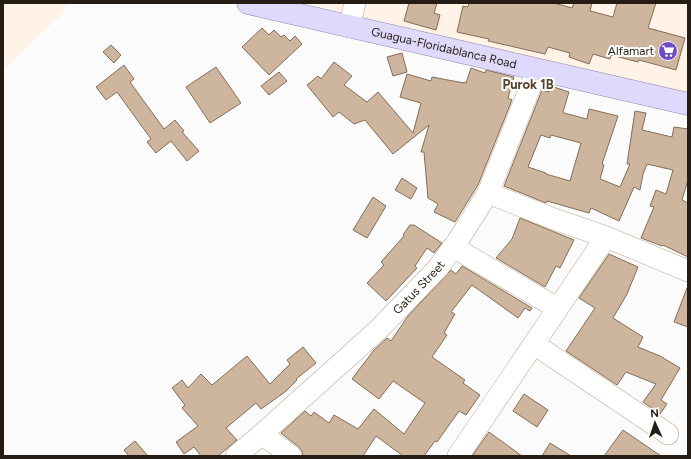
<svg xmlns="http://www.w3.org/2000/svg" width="691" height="459" viewBox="0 0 691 459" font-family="Figtree,sans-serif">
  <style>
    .built { fill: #fff2e6 }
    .building { fill: #ceb59d; stroke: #846d57; fill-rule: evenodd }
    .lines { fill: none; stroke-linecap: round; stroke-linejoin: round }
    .minor-casing { stroke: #c1a991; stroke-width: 22 }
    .major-casing { stroke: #9086a8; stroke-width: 23 }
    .minor { stroke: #fff; stroke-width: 21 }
    .major { stroke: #dfd9fb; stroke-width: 22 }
    .labels { text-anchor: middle; stroke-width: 4; stroke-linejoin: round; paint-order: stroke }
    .street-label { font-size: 12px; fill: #251c13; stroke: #fff }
    .poi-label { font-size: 12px; fill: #251c13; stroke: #fff; text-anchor: end }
    .neighbourhood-label { font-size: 13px; font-weight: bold; fill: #56412c; stroke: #fff }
  </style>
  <rect width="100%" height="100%" fill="#fbfbfb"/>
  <g class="built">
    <path d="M3,3h64l-5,11 -59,56z"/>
    <path d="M306,3h43l-5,9z"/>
    <path d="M358,3h330v94l-327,-78z"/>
  </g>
  <g class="building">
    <path d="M409,3h28l-3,10 6,2 -4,15 -32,-9z"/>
    <path d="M469,3h85l18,5 2,-5h18l-2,8 23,6 4,-14h39l-8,25 37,10 -9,32 -37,-10 -1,2 -27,-7 -1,4 -17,-5 -4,10 -20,-7 1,-4 -22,-6 -3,7 -57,-13 1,-2 -32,-7 6,-26 5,1z"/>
    <path d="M262,28l7,7 5,-5 7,7 3,-2 6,6 5,-5 7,8 -33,31 -27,-28z"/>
    <path d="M111,45l10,10 -7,8 -11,-11z"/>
    <path d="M402,53l5,19 -14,4 -6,-19z"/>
    <path d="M334,62l18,14 -8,9 23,17 11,-10 35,41 8,-30 -21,-6 7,-23 24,7 1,-4 32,6v-1l2,1 5,-15 14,5 1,-3 28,7 -6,21 4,2 -34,85 -23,37 -21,-10 4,-8 -10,-6 -4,-46h-3l8,-27 -36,29 -28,-34 -11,4 -15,-12 -6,5 -26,-32 11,-9 3,3z"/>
    <path d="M124,65l10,14 -4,3 34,47 11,-9 9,11 -2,1 17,19 -12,10 -16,-20 -15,12 -9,-11 4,-3 -34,-47 -11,8 -10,-13z"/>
    <path d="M216,67l25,36 -31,20 -24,-36z"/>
    <path d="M279,72l8,9 -18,14 -8,-9z"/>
    <path d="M551,86l18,6 -6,20 1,1 23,6 2,-10 29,7 -16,48 2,1 -4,14 20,8 10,-23h-3l8,-53 11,2 -4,17 30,7 2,-10 14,2v51l-6,20 6,3v54l-25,-12 -1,1 -21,-8 13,-31 -4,-1 6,-16 10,4 7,-24 -26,-6 -4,10 -3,16 -6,-3 -15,34 -28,-13 -2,5 -42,-12 -1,2 -42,-17 38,-96 7,2zM541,135l9,3 1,-3 30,8 -11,38 -24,-7v-1l-18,-6z"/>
    <path d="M402,178l15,10 -6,11 -16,-9z"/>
    <path d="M373,197l13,9 -19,32 -14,-8z"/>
    <path d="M520,218l54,22 -14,28 -4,-2 -11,21 -49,-29 16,-19z"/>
    <path d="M410,225h4l28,18 -8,10 -7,-5 -12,18 2,2 -31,33 -19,-18 17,-18 -3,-3 23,-26 -1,-1z"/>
    <path d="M609,254l29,13 -11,27 -14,24 30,19 -5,10 22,9 20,12 -19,32 6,4 -7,10 -17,-12 13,-18 -30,-12 -9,13 -51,-34 29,-43 -16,-10z"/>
    <path d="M462,266l70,42 -2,3 -5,-3 -7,10 -46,-33 -21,27 4,2 -11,19 3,2 -15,22 33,23 -2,3 17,12 -14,20 -7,-4 -22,31 -2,-1 -11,15h-21l-27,-20 -13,20h-60l-1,-5 -3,-4 -18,-14 24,-22 6,5 3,-4 15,11 5,-8 24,14 16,-20 30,25 21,-31 -32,-22 -14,18 -27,-20 22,-29 13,-12 4,3 17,-25 43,-46 5,4z"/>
    <path d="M687,288h1v39l-14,-5z"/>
    <path d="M303,347l13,16 -20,16 1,1 -12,12 -24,17 -5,-6 -30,25 11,12 -19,16h-17l-7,-9 -10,7 -8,-12 22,-16 -16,-18 3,-3 -13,-17 10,-8 6,8 13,-14 11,11 35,-29 23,28 20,-20 -3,-4z"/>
    <path d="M524,394l24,16 -11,17 -24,-16z"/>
    <path d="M623,430l38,26h-57z"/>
    <path d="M489,432l33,24h-50z"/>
    <path d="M135,441l13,15h-19l-5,-6z"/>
    <path d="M550,443l21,13h-29z"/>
  </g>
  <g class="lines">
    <defs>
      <g id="minor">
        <path d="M349,27l6,-24"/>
        <path d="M488,193l66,26 52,18 82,34"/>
        <path d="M453,247l104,61"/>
        <path d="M534,344l134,90"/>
        <path d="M262,434l29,22"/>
        <path id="s1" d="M236,456l26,-22 116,-104 60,-62 19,-26 31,-49 49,-123"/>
        <path d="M458,456l148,-219"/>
      </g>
      <g id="major">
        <path id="s2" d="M248,3l440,101"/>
      </g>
    </defs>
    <use href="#minor" class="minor-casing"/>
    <use href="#major" class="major-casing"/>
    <use href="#minor" class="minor"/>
    <use href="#major" class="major"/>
  </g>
  <defs>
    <symbol id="supermarket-disc" viewBox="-11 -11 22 22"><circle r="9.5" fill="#704ac3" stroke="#fff"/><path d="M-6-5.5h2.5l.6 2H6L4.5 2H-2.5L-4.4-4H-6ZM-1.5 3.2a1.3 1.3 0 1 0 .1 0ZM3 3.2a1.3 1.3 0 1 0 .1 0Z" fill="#fff"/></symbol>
  </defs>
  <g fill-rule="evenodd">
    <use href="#supermarket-disc" x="657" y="40" width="22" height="22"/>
  </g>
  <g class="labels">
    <g class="street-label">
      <text dy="4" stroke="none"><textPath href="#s2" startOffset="201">Guagua-Floridablanca Road</textPath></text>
      <text dy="4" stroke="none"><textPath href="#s1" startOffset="249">Gatus Street</textPath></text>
    </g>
    <g class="poi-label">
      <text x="654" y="55">Alfamart</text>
    </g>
    <g class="neighbourhood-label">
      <text x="528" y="89">Purok 1B</text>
    </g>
  </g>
  <rect width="691" height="459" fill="none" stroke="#251c13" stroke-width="8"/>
  <g transform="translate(655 423) rotate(357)" stroke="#ffffff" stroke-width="3" paint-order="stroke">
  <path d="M0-3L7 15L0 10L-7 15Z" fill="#251c13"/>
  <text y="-6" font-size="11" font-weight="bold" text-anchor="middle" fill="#251c13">N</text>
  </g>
</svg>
